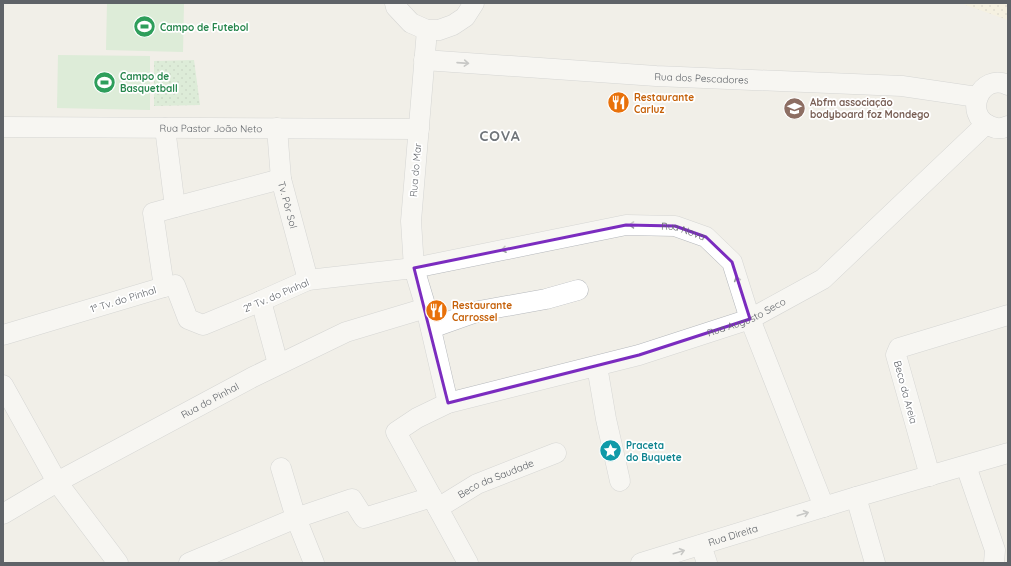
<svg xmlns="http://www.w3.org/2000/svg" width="1011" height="566" viewBox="0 0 1011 566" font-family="Quicksand,sans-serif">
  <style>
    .sand { fill: url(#sand-dots) }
    .park { fill: url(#park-dots) }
    .pitch { fill: #c5e8c5 }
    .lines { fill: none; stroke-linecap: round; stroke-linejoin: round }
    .street-casing { stroke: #b5b8bc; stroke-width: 21 }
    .street { stroke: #fff; stroke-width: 20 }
    .oneway { stroke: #979a9d }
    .marked { fill: none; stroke: #7b2cbf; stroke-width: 3; stroke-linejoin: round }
    .labels { text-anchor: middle; stroke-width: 3.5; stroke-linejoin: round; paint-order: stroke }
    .leisure-label { font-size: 10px; font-weight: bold; fill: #27864d; stroke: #fff; text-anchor: start }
    .street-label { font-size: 10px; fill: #5f6368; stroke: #fff }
    .food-label { font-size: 10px; font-weight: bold; fill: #c56008; stroke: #fff; text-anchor: start }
    .education-label { font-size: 10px; font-weight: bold; fill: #785e54; stroke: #fff; text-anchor: start }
    .culture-label { font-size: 10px; font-weight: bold; fill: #0d838f; stroke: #fff; text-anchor: start }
    .district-label { font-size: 14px; font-weight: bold; letter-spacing: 1px; fill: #70757a; stroke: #fff }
  </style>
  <defs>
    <pattern id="sand-dots" width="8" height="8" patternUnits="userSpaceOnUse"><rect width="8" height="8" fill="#fbf3d9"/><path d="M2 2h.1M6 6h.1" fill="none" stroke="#cec8b4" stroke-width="1.8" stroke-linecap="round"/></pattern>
    <pattern id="park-dots" width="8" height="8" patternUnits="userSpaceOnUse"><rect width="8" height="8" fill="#c5e8c5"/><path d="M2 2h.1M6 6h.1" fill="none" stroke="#a3c0a4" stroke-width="1.8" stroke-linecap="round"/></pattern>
  </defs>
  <rect width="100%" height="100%" fill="#f1efe8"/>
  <path class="sand" d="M960,3h48v17z"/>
  <path class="park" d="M194,60l6,45 -46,1v-45z"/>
  <g class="pitch">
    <path d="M107,3h77l-1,49 -77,-2z"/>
    <path d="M58,55l92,1v54l-93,-2z"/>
  </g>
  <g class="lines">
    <defs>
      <g id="street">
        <path d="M395,3l1,4 15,16 16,7h12l14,-5 12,-8 9,-14"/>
        <path d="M427,30l-16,191 3,47 12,40 22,95"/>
        <path id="s1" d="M424,60l232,16 246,10 75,11"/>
        <path d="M1008,85c-27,-13 -46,29 -18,41 6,3 12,3 18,0"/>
        <path id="s2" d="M3,127l416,2"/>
        <path id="s3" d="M277,128l4,51 27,101"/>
        <path d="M175,207l106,-28"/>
        <path id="s4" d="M164,287l11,-2 13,34 15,6 58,-24 47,-21 106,-12 212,-43 49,1 31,11 26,25 18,57 74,188"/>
        <path d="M261,301l17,63"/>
        <path d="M431,328l48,-17 67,-12 32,-9"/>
        <path d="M3,335l161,-48 -11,-74 22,-6 -10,-79"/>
        <path d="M597,366l9,53 14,62"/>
        <path d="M3,385l54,97 61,81"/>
        <path d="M966,466l29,84 -1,13"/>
        <path d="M281,468l15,50 56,-19 12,19 68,-21"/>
        <path d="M930,476l-34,-121 3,-7 109,-33"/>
        <path d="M856,497l19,66"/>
        <path id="s5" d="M438,508l39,-24 79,-31"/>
        <path id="s6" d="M3,514l54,-32 196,-105 93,-45 80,-24"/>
        <path d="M701,545l6,18"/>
        <path d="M189,563l107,-45 18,45"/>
        <path id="s7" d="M468,563l-72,-131 21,-14 31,-15 191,-48 111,-36 73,-40 163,-155"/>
        <path id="s8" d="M641,563l215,-66 152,-44"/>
      </g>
    </defs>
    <use href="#street" class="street-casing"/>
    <use href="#street" class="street"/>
  </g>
  <defs><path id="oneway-shaft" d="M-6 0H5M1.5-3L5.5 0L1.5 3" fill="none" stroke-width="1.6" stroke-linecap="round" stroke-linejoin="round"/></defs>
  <g class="oneway">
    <use href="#oneway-shaft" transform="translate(463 63) rotate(4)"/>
    <use href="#oneway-shaft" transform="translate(635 225) rotate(-179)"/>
    <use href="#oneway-shaft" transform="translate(507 249) rotate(169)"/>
    <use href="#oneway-shaft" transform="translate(738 282) rotate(-108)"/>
    <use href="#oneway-shaft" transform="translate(803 514) rotate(-17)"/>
    <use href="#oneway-shaft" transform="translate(679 552) rotate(-17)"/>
  </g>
  <path d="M0 0H1011V566H0ZM626,225l49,1 31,11 26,25 18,57 -111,36 -191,48 -34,-135z" fill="#f1efe8" fill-opacity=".55" fill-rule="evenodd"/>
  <path class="marked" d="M626,225l49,1 31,11 26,25 18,57 -111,36 -191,48 -34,-135z"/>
  <defs>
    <symbol id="stadium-disc" viewBox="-11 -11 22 22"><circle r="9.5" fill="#2e9e5b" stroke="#fff"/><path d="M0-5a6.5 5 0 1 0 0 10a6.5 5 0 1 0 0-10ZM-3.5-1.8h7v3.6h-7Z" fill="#fff"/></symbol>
    <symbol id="restaurant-disc" viewBox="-11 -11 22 22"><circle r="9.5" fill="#e8710a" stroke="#fff"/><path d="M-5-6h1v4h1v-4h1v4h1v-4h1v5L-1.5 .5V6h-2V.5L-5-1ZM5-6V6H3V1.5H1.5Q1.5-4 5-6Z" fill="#fff"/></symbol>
    <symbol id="school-disc" viewBox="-11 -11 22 22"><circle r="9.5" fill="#8d6e63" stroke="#fff"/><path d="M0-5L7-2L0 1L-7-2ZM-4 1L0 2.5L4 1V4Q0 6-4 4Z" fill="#fff"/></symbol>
    <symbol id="sight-disc" viewBox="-11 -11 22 22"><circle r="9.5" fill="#0f9aa8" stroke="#fff"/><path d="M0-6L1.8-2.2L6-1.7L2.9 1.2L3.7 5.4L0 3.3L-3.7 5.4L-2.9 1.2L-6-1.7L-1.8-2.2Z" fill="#fff"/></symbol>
  </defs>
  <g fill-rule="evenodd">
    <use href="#stadium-disc" x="132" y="14" width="25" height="25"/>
    <use href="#stadium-disc" x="92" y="70" width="25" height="25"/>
    <use href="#restaurant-disc" x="606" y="90" width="25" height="25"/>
    <use href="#school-disc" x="782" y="96" width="25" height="25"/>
    <use href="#restaurant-disc" x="424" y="298" width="25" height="25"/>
    <use href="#sight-disc" x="598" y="438" width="25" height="25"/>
  </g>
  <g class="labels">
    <g class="leisure-label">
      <text x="160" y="31">Campo de Futebol</text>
      <text x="120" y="80">Campo de<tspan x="120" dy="12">Basquetball</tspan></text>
    </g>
    <g class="street-label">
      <text dy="4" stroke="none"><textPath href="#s1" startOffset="278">Rua dos Pescadores</textPath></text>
      <text dy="4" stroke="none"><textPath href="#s2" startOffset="208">Rua Pastor João Neto</textPath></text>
      <text transform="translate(415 170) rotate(-85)" y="4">Rua do Mar</text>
      <text dy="4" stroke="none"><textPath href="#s3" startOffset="78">Tv. Pôr Sol</textPath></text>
      <text dy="4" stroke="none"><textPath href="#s4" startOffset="559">Rua Nova</textPath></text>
      <text transform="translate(276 295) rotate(-23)" y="4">2ª Tv. do Pinhal</text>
      <text transform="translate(123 299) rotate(-17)" y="4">1ª Tv. do Pinhal</text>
      <text dy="4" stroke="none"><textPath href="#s7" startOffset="520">Rua Augusto Seco</textPath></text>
      <text transform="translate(906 392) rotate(75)" y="4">Beco da Areia</text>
      <text dy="4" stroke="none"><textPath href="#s6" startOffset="236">Rua do Pinhal</textPath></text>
      <text dy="4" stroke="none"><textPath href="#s5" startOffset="65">Beco da Saudade</textPath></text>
      <text dy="4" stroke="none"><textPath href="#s8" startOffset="96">Rua Direita</textPath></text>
    </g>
    <g class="food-label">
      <text x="634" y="101">Restaurante<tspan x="634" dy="12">Carluz</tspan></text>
      <text x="452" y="309">Restaurante<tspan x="452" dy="12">Carrossel</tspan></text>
    </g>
    <g class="education-label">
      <text x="810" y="106">Abfm associação<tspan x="810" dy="12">bodyboard foz Mondego</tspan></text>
    </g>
    <g class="culture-label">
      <text x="626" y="449">Praceta<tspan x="626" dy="12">do Buquete</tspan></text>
    </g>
    <g class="district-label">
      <text x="500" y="141">COVA</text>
    </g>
  </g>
  <rect width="1011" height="566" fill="none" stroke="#5f6368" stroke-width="8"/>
</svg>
